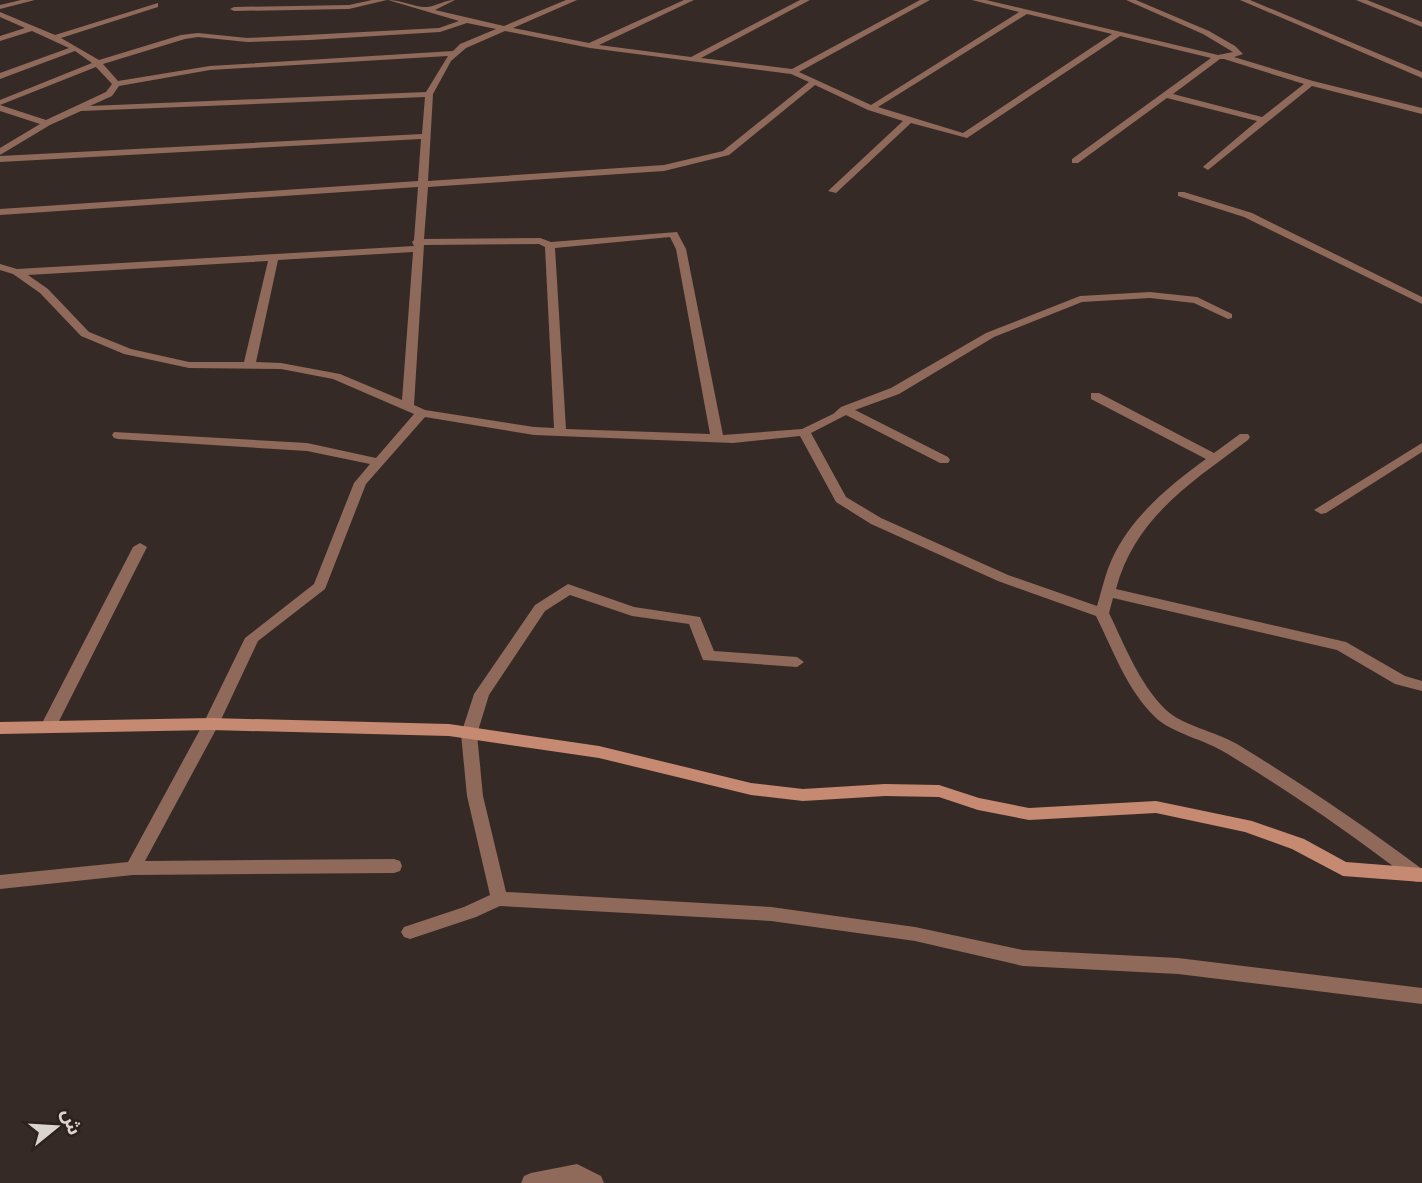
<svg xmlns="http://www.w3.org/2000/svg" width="1422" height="1183" viewBox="0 0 1422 1183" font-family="Inter,'Noto Sans Arabic',sans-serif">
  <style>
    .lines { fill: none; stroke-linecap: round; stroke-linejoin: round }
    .street { fill: #8f695a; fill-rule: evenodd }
    .secondary { fill: #c68972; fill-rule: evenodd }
  </style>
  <rect width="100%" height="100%" fill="#362a26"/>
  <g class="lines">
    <g class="street">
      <path d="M21,0h14l-35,9v-4z"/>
      <path d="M372,0h15l-38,9 -115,2 -4,-2 4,-2 115,-2z"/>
      <path d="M388,0c13,0 29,8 39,7 10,-1 17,-7 28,-7l-20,10 69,16 62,-26h11l-64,28 76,15 95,-43h10l-95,45 92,12 109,-57h10l-109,58 91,11 128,-69h10l-131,72 72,33 148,-93 -47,-12h14l232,55 15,-3 -30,-18 -77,-34h10l73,31 26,15 8,8 -9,3 79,24 109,27v6l-110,-28 -104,84 -5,-3 2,-2 52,-44 -90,-23 -89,65h-6v-4l139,-101 -91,-22 -153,102 -56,-15 -75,70 -8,-2 75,-70 -35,-11 -53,-25 -86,70 -65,16 -236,16 -4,52 116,-1 11,4 126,-10 9,17 37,186 79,-6 31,-15 8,-7 50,-19 95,-55 94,-37 70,-4 47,5 35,17v4l-4,1 -34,-16 -44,-5 -68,4 -88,35 -95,57 -44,16 93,47 2,3 -2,3h-8l-94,-48 -35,18 35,64 35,21 127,57 89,31c5,-16 8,-32 15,-47 20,-43 57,-73 94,-100l-115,-60v-6h8l115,60 26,-19h8l2,3 -2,3c-56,42 -113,77 -132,149l230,53 59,34 17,5v10l-27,-7 -58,-34 -224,-52 -4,15c16,33 30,70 56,96 17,17 50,22 72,35 64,39 125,80 185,125v11l-5,2 -6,-2c-59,-46 -121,-88 -185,-127 -20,-13 -55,-20 -71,-36 -28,-27 -42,-67 -59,-101l-98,-35 -127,-57 -35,-22 -36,-66 -67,7 -199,-8 -109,-18 -59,67 -41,105 -67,52 -39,83 -74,137 249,-2 6,2 2,5 -2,5 -6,2 -261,2 -133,14v-14l128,-13 75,-138 42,-86 69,-54 40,-101 16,-19 -63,-13 -189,-12 -4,-1 -2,-3 2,-3 193,11 69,15 38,-44 -81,-35 -52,-10 -92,-1 -65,-14 -43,-18 -41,-43 -27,-19 -13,-4v-6l17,5 397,-23 -2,-4 2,-2 4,-53 -418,28v-6l418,-28 3,-42 -421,23v-6l422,-22 3,-37 -344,14 -31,14 -50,30v-7l40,-24 -40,-13v-11l92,-37 -17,-12 -75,28v-6l69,-25 -37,-17 -32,10v-5l25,-8 -25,-11v-5l55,23 103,-32v4l-97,31 38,22 82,-25 17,-2 49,5 192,-10 20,-7zM1027,14l85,20 -149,99 -85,-26zM467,23l29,6 -36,15 -7,7 -243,15 -92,15 -15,-17 82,-25 13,-2 49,5 63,-2 130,-8zM505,31l85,17 201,26 18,8 -86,69 -59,14 -236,16 5,-87 18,-33 15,-13zM448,56l-22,36 -336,14 22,-10 7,-10 91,-16zM1220,59h4l80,25 -42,33 -89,-23zM96,67l16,17 -6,8 -60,28 -46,-15zM670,237l6,12 34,185 -144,-5 -11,-181zM539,244l6,3 9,181 -20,-1 -109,-17 -11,-5 10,-160zM413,252l-11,148 -62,-26 -59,-11 -25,-1 22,-102zM268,261l-24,101h-55l-58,-13 -42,-17 -41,-43 -20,-14z"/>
      <path d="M1240,0h10l172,72v6z"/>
      <path d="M1356,0h11l55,22v5z"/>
      <path d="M1178,192h6l68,21 170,84v7l-178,-87 -66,-21z"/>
      <path d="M1422,443v9l-96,61 -5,1 -7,-4z"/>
      <path d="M140,543l7,4 -91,180 -3,4h-10l-3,-4 93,-180z"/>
      <path d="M568,584l66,23 66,10 14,34 83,6 7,5 -7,5 -94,-7 -14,-36 -57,-8 -62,-21 -25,16 -56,84 -12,39 6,62 23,96 265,15 144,20 108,23 155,8 244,30v16l-244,-30 -155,-8 -108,-25 -144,-20 -271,-15 -24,11 -66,22 -6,-2 -3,-5 3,-5 60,-20 26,-12 -23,-99 -6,-62 13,-40 61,-89z"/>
      <path d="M577,1164l24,12 3,7h-83l3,-7 7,-3z"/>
    </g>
    <path class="secondary" d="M211,718l238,6 150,22 152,37 52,6 82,-5 54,1 40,13 50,10 127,-7 96,20 52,18 42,23 76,6v14l-79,-6 -51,-27 -47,-17 -89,-19 -127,7 -51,-10 -39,-13 -54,-1 -82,5 -52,-6 -152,-37 -150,-22 -238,-6 -211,4v-12z"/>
  </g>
  <g transform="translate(56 1127) rotate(72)" stroke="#2c211c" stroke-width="5" paint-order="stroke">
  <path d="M0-5L12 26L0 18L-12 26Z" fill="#dbd3d0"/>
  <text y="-10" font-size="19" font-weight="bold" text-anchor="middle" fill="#dbd3d0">ش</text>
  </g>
</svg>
